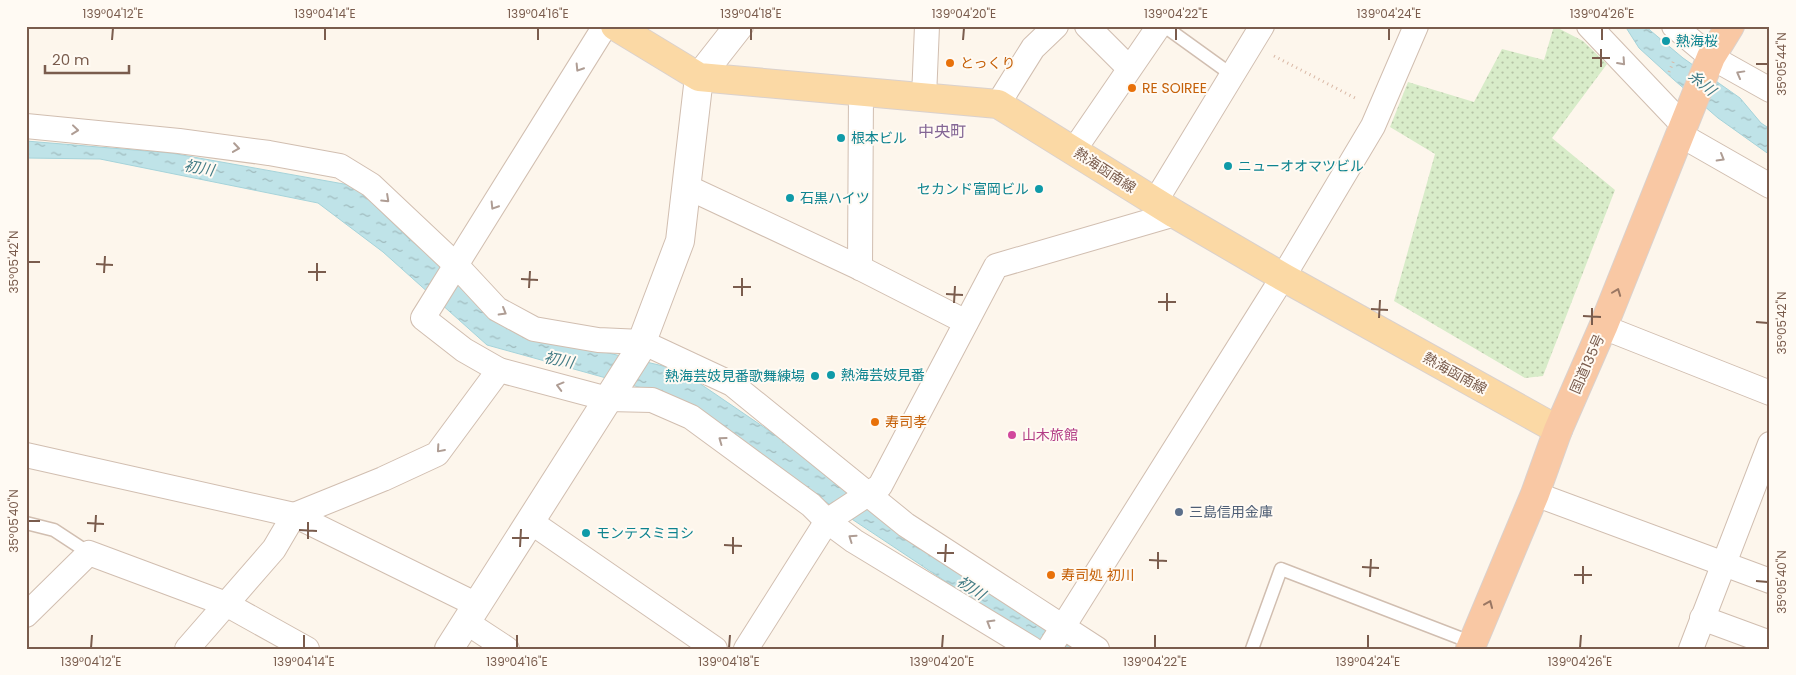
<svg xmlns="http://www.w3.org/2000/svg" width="1796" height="675" viewBox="0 0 1796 675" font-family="Poppins,'Noto Sans JP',sans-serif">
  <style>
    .grass { fill: url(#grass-dots) }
    .water { fill: url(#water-ripples); stroke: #a5d3da }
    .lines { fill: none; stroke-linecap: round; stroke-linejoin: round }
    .service-casing { stroke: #d1beb0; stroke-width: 15 }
    .minor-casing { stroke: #d1beb0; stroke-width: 26 }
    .tertiary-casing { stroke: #d1beb0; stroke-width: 30 }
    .primary-casing { stroke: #dad1cd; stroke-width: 30 }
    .trunk-casing { stroke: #dad1cd; stroke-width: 30 }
    .path { stroke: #d9b8a5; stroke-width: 3; stroke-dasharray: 1 4; stroke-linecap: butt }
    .service { stroke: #fff; stroke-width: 12 }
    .minor { stroke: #fff; stroke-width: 24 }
    .tertiary { stroke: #fff; stroke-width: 28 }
    .primary { stroke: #fbd9a5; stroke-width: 28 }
    .trunk { stroke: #f9c8a4; stroke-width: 28 }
    .oneway { stroke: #af9d94 }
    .oneway2 { stroke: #9a7763 }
    .ticks { fill: none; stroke: #7a5c4d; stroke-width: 2 }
    .culture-dot { fill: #0f9aa8; stroke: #fffaf3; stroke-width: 2 }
    .food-dot { fill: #e8710a; stroke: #fffaf3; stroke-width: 2 }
    .hotel-dot { fill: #d1479c; stroke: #fffaf3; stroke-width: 2 }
    .service-dot { fill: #5c6f8a; stroke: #fffaf3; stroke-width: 2 }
    .labels { text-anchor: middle; stroke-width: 4; stroke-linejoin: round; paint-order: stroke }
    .culture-label { font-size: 14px; fill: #0d838f; stroke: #fffaf3; text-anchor: start }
    .food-label { font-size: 14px; fill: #c56008; stroke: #fffaf3; text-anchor: start }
    .street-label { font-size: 14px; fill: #7a5c4d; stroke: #fffaf3 }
    .hotel-label { font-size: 14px; fill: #b23c85; stroke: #fffaf3; text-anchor: start }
    .service-label { font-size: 14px; fill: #4e5e75; stroke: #fffaf3; text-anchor: start }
    .water-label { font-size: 15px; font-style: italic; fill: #437c86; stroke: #fffaf3 }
    .quarter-label { font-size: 16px; fill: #846695; stroke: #fffaf3 }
    .neatline { fill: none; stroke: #7a5c4d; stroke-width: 2 }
    .ticks-label { font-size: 12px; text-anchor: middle; fill: #7a5c4d }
  </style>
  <defs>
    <pattern id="grass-dots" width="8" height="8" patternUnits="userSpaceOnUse" patternTransform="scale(1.25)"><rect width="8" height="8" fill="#d8ecc9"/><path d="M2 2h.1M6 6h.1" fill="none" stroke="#b4c2a5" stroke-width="1.8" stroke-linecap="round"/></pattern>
    <pattern id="water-ripples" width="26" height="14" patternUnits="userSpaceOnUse" patternTransform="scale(1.25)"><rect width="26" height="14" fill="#bfe3e8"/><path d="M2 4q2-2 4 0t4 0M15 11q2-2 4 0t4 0" fill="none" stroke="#a0bbbe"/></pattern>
  </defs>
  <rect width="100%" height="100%" fill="#fdf6ec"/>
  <path class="grass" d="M1554,26l29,15 24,23 -55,74 63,52 -72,186 -18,2 -131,-77 41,-147 -45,-27 18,-45 66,20 28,-53 42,11z"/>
  <g class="water">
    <path d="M1625,26h20l38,32 57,40 21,25 9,6v26l-52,-37 -45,-39 -34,-31z"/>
    <path d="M26,141l145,12 184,33 54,53 115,94 156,37 409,279h-42l-383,-255 -177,-49 -104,-93 -65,-49 -218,-44 -74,-1z"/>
  </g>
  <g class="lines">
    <defs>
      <g id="service">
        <path d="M1164,26l68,49"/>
        <path d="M26,523l28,7 35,23"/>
        <path d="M1252,649l29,-80 192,74"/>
      </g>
      <g id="minor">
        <path d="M1087,26l42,42"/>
        <path d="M1589,26l94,99"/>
        <path d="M1674,26l37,31 59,33"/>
        <path d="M924,97l3,-71"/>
        <path d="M998,104l35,-56 23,-22"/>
        <path d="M26,126l153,15 90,12 71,13 31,19 86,81 40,43 37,20 64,11 44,2 90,42 174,141 191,124"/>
        <path d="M1679,134l91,52"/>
        <path d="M1074,150l85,-124"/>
        <path d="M687,187l173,81 106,54"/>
        <path d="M1155,202l107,-176"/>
        <path d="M860,268l1,-177"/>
        <path d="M1603,327l167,66"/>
        <path d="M499,370l-35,-20 -41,-32 182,-292"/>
        <path d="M26,455l268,60 183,90"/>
        <path d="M1535,494l235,87"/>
        <path d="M531,522l184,127"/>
        <path d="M26,615l63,-62 137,51 81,45"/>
        <path d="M1702,618l68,25"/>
        <path d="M466,622l41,27"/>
        <path d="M187,649l87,-100 20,-34 89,-36 54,-25 62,-84 109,29 44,1 39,17 120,88 16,16 27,20 178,108"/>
        <path d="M746,649l81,-128 53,-35 116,-220 179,-52"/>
        <path d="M1049,649l234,-372 90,-151 43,-100"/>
        <path d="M1691,649l79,-205"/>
      </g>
      <path id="tertiary" d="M449,649l189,-297 42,-111 19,-164 40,-51"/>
      <path id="primary" d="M615,26l84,51 299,27 177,110 108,63 275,153"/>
      <path id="trunk" d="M1470,649l65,-155 23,-64 45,-103 108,-270 19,-31"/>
    </defs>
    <use href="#service" class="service-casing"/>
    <use href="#minor" class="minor-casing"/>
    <use href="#tertiary" class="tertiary-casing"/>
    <use href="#primary" class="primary-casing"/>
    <use href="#trunk" class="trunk-casing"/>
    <g class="path">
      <path d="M1274,56l83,43"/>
      <path d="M1669,72l5,-12"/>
    </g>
    <use href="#service" class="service"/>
    <use href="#minor" class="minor"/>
    <use href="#tertiary" class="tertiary"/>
    <use href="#primary" class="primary"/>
    <use href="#trunk" class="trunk"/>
  </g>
  <defs><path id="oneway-chevron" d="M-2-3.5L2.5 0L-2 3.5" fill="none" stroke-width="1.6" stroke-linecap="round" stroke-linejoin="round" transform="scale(1.25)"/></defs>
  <g class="oneway">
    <use href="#oneway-chevron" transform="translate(1622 62) rotate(48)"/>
    <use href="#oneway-chevron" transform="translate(579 68) rotate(122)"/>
    <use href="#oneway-chevron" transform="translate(1740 74) rotate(-151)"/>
    <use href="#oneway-chevron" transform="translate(75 130) rotate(6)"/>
    <use href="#oneway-chevron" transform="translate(236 148) rotate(8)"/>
    <use href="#oneway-chevron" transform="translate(1721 158) rotate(30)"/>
    <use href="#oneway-chevron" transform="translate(386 199) rotate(43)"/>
    <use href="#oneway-chevron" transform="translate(494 206) rotate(122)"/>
    <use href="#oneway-chevron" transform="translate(503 312) rotate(30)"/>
    <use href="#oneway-chevron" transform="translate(560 386) rotate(-165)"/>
    <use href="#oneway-chevron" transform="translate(722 440) rotate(-144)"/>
    <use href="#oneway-chevron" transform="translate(440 449) rotate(131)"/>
    <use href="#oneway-chevron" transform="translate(852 538) rotate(-145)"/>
    <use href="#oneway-chevron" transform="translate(990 623) rotate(-149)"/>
  </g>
  <g class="oneway2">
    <use href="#oneway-chevron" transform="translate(1617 292) rotate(-69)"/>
    <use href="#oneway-chevron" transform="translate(1489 604) rotate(-67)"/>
  </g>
  <path class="ticks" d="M112,40l1,-12M325,40v-12M538,40v-12M751,40v-12M963,40l1,-12M1176,40v-12M1389,40v-12M1602,40v-12M1592,58h18M1756,64h12M1601,67v-18M28,262h12M96,264l17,1M308,272h18M104,273l1,-17M521,279l17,1M317,281v-18M733,287h18M529,288l1,-17M946,294l17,1M742,296v-18M1158,302h18M954,303l1,-17M1371,309l17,1M1167,311v-18M1583,316l18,1M1379,318l1,-18M1756,322l12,1M1592,325v-17M28,521h12M87,523l17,1M299,530l18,1M95,532l1,-17M512,538h17M308,539v-17M724,545l18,1M520,547l1,-18M937,553h17M733,554v-17M1149,560l18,1M945,562l1,-18M1362,567l17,1M1158,569v-17M1574,575h18M1370,577l1,-18M1756,581l12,1M1583,584v-18M91,648l1,-13M304,648v-13M517,648v-13M729,648l1,-13M942,648l1,-13M1155,648v-13M1368,648v-13M1580,648l1,-13"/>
  <g class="culture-dot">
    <circle cx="1666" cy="41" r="5"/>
    <circle cx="841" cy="138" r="5"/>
    <circle cx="1228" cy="166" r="5"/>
    <circle cx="1039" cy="189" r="5"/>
    <circle cx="790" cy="198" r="5"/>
    <circle cx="831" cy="375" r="5"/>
    <circle cx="815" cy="376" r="5"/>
    <circle cx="586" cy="533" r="5"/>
  </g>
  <g class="food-dot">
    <circle cx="950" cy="63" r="5"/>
    <circle cx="1132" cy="88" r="5"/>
    <circle cx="875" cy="422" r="5"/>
    <circle cx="1051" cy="575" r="5"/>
  </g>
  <circle class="hotel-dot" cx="1012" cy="435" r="5"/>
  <circle class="service-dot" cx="1179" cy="512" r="5"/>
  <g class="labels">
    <g class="culture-label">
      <text x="1676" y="46">熱海桜</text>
      <text x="851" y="143">根本ビル</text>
      <text x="1238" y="171">ニューオオマツビル</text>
      <text x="1029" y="194" text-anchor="end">セカンド富岡ビル</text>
      <text x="800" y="203">石黒ハイツ</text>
      <text x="841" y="380">熱海芸妓見番</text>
      <text x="805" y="381" text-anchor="end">熱海芸妓見番歌舞練場</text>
      <text x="596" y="538">モンテスミヨシ</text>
    </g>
    <g class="food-label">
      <text x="960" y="68">とっくり</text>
      <text x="1142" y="93">RE SOIREE</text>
      <text x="885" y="427">寿司孝</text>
      <text x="1061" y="580">寿司処 初川</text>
    </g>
    <g class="street-label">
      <text transform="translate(1105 170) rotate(33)" y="5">熱海函南線</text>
      <text transform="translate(1587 364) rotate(-66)" y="5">国道135号</text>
      <text transform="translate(1455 373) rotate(29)" y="5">熱海函南線</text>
    </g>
    <g class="hotel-label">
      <text x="1022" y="440">山木旅館</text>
    </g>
    <g class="service-label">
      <text x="1189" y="517">三島信用金庫</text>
    </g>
    <g class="water-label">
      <text transform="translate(1702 83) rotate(40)" y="5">糸川</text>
      <text transform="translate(199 168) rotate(10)" y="5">初川</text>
      <text transform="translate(559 360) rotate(11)" y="5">初川</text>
      <text transform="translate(971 588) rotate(33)" y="5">初川</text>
    </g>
    <g class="quarter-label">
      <text x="942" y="137">中央町</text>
    </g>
  </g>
  <rect width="1796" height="675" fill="none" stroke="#fffaf3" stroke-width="55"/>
  <path d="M45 65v8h84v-8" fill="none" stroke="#7a5c4d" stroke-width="2.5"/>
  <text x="52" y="65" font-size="15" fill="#7a5c4d" stroke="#fffaf3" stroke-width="4" paint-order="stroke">20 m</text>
  <rect x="28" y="28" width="1740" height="620" class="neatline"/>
  <g class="ticks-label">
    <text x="113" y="18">139°04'12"E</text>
    <text x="325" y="18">139°04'14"E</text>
    <text x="538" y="18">139°04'16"E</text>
    <text x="751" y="18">139°04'18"E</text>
    <text x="964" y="18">139°04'20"E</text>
    <text x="1176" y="18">139°04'22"E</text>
    <text x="1389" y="18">139°04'24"E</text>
    <text x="1602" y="18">139°04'26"E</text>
    <text transform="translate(1782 64) rotate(-90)" y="4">35°05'44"N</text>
    <text transform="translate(14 262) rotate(-90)" y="4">35°05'42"N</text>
    <text transform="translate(1782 323) rotate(-90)" y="4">35°05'42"N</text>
    <text transform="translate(14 521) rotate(-90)" y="4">35°05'40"N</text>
    <text transform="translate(1782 582) rotate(-90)" y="4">35°05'40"N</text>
    <text x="91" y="666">139°04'12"E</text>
    <text x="304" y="666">139°04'14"E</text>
    <text x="517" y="666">139°04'16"E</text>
    <text x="729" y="666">139°04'18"E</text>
    <text x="942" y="666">139°04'20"E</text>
    <text x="1155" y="666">139°04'22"E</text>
    <text x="1368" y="666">139°04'24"E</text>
    <text x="1580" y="666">139°04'26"E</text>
  </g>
</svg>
